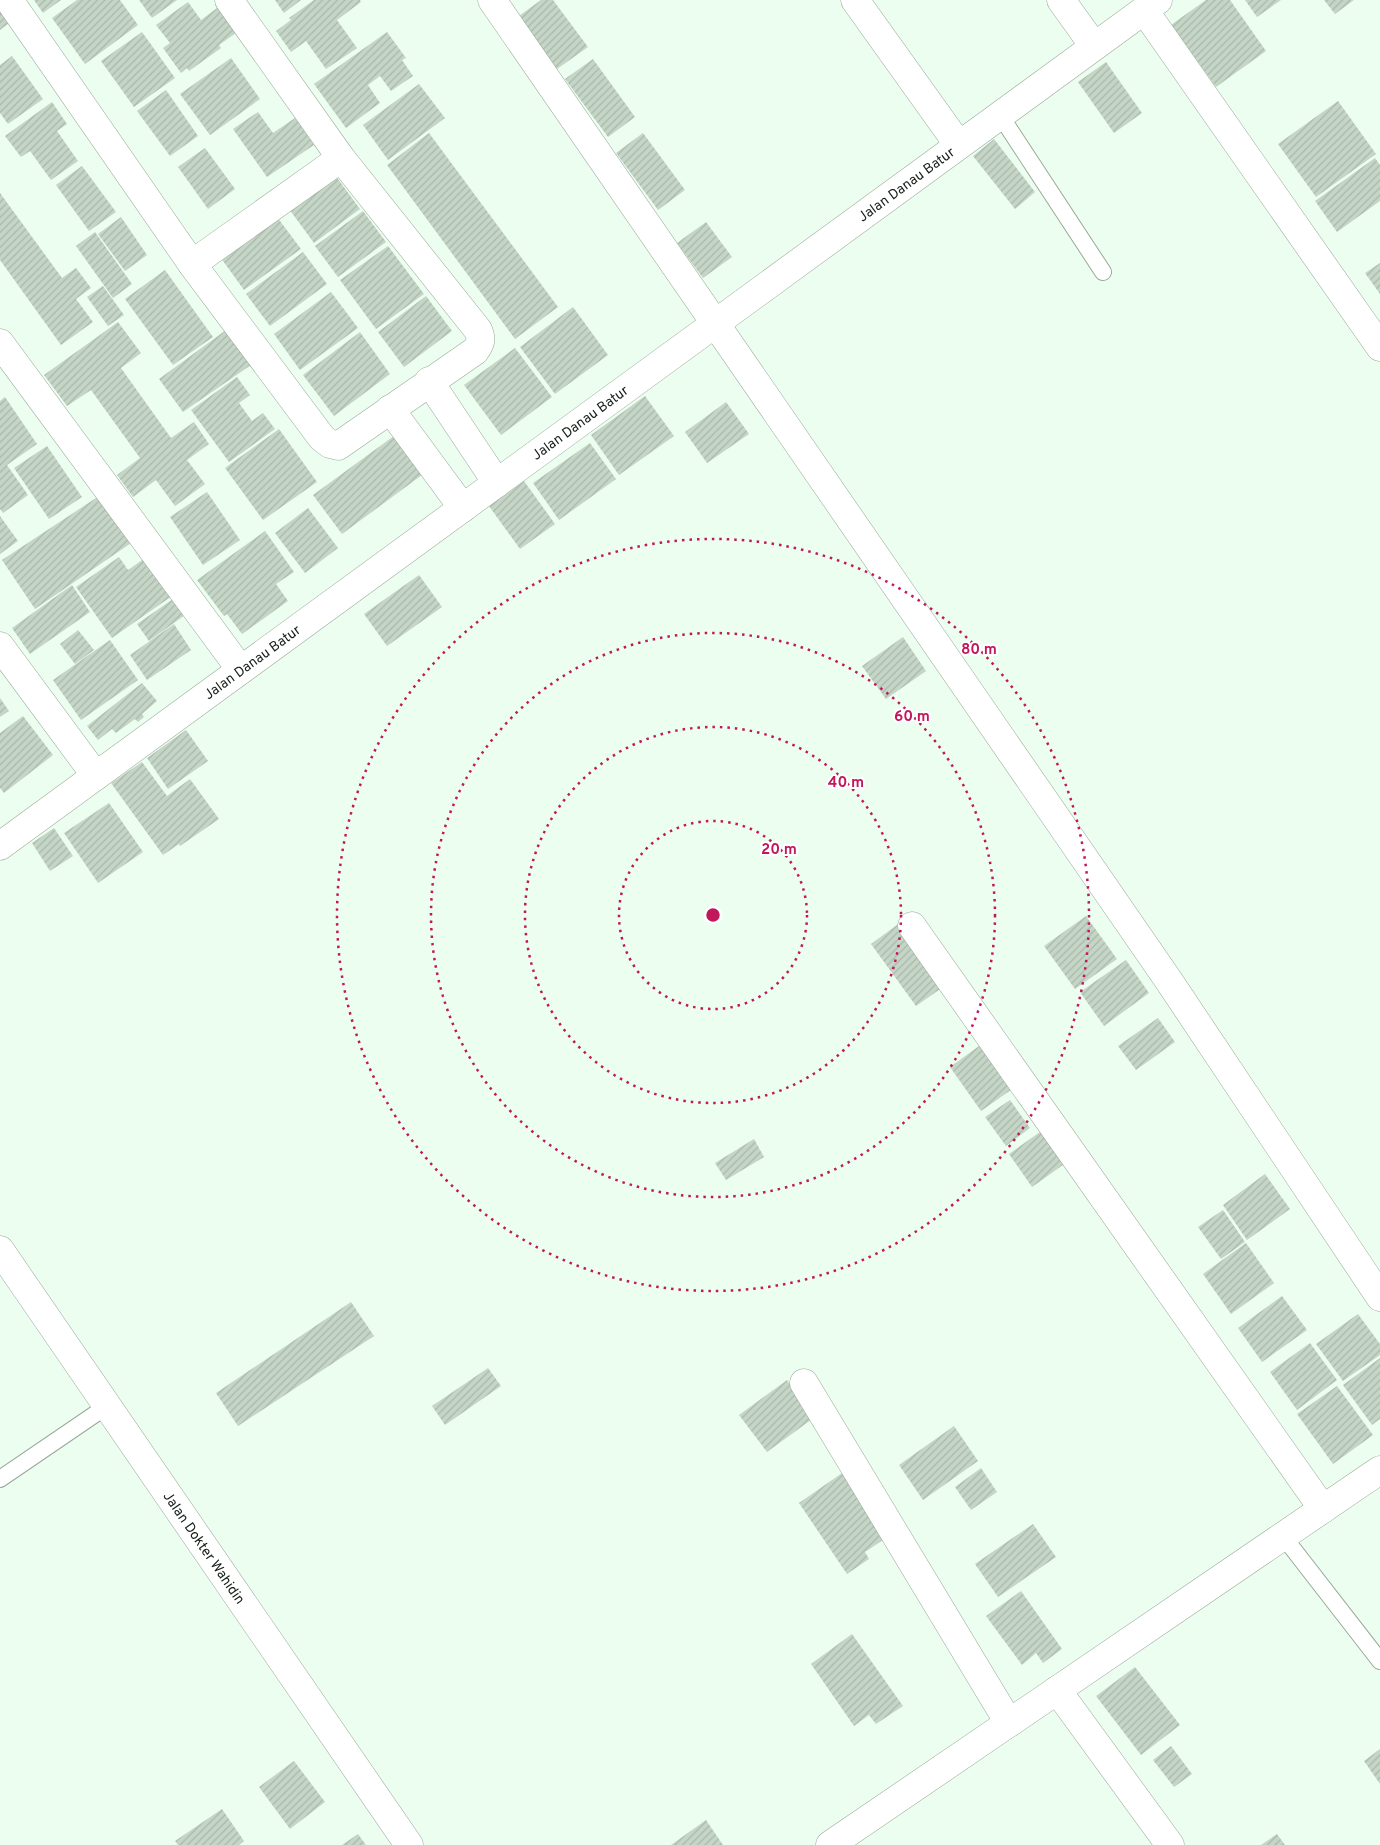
<svg xmlns="http://www.w3.org/2000/svg" width="1380" height="1845" viewBox="0 0 1380 1845" font-family="Overpass,sans-serif">
  <style>
    .building { fill: url(#building-hatch) }
    .lines { fill: none; stroke-linecap: round; stroke-linejoin: round }
    .lane-casing { stroke: #98a99a; stroke-width: 18 }
    .street-casing { stroke: #98a99a; stroke-width: 29 }
    .secondary-casing { stroke: #98a99a; stroke-width: 29 }
    .lane { stroke: #fff; stroke-width: 16 }
    .street { stroke: #fff; stroke-width: 28 }
    .secondary { stroke: #fff; stroke-width: 28 }
    .ring { fill: none; stroke: #c2185b; stroke-width: 2.5; stroke-dasharray: 2.5 5 }
    .labels { text-anchor: middle; stroke-width: 4; stroke-linejoin: round; paint-order: stroke }
    .street-label { font-size: 14px; fill: #171e18; stroke: #fff }
    .centre { fill: #c2185b; stroke: #fff; stroke-width: 2.5 }
    .ring-label { font-size: 15px; text-anchor: middle; font-weight: bold; fill: #c2185b; stroke: #fff; stroke-width: 4; stroke-linejoin: round; paint-order: stroke }
  </style>
  <defs>
    <pattern id="building-hatch" width="6" height="6" patternUnits="userSpaceOnUse" patternTransform="scale(1.25)"><rect width="6" height="6" fill="#c5d6c7"/><path d="M-1 1l2-2M0 6l6-6M5 7l2-2" fill="none" stroke="#a8b7aa"/></pattern>
  </defs>
  <rect width="100%" height="100%" fill="#ecfeef"/>
  <g class="building">
    <path d="M34,0h27l-18,13z"/>
    <path d="M77,0h43l18,25 -53,39 -33,-46z"/>
    <path d="M139,0h38l-25,18z"/>
    <path d="M275,0h26l-17,13z"/>
    <path d="M314,0h46l1,2 -24,18 20,28 -31,21 -20,-28 -15,11 -15,-21 15,-11 -2,-2z"/>
    <path d="M541,0h12l35,47 -31,22 -38,-53z"/>
    <path d="M1206,0h24l36,51 -50,36 -45,-62z"/>
    <path d="M1245,0h36l-24,17z"/>
    <path d="M1324,0h30l-19,14z"/>
    <path d="M188,2l13,18 16,-12 19,25 -17,12 2,3 -32,23 -2,-3 -6,5 -18,-25 7,-5 -14,-18z"/>
    <path d="M0,4l12,17 -12,9z"/>
    <path d="M142,32l33,46 -41,29 -33,-46z"/>
    <path d="M387,32l19,26 -4,2 11,16 -22,15 -11,-15 -12,9 12,18 -34,25 -32,-44z"/>
    <path d="M12,56l31,43 -35,25 -8,-11v-48z"/>
    <path d="M231,58l29,41 -50,36 -30,-41z"/>
    <path d="M593,59l42,58 -27,20 -43,-58z"/>
    <path d="M1106,62l36,51 -28,20 -36,-51z"/>
    <path d="M419,84l26,34 -57,42 -25,-35z"/>
    <path d="M166,90l32,46 -28,20 -33,-45z"/>
    <path d="M1338,101l38,53 -60,43 -38,-53z"/>
    <path d="M52,102l15,22 -10,7 21,30 -27,19 -21,-29 -9,6 -16,-21z"/>
    <path d="M258,112l15,21 22,-15 19,27 -47,32 -34,-48z"/>
    <path d="M429,133l129,174 -43,32 -128,-174z"/>
    <path d="M643,133l42,57 -27,20 -42,-57z"/>
    <path d="M994,139l41,53 -20,17 -42,-53z"/>
    <path d="M205,148l30,41 -27,20 -30,-42z"/>
    <path d="M1375,158l5,7v36l-43,31 -22,-31z"/>
    <path d="M82,166l34,46 -27,19 -33,-46z"/>
    <path d="M335,175l25,34 -46,34 -25,-34z"/>
    <path d="M0,193l62,85 14,-10 15,20 -15,11 17,23 -32,23 -61,-85z"/>
    <path d="M363,211l23,31 -48,35 -23,-31z"/>
    <path d="M274,213l27,36 -57,41 -26,-36z"/>
    <path d="M121,217l26,38 -22,16 -27,-37z"/>
    <path d="M706,222l26,35 -29,21 -26,-35z"/>
    <path d="M95,232l37,52 -19,14 -37,-52z"/>
    <path d="M388,246l36,48 -48,35 -36,-49z"/>
    <path d="M303,252l24,32 -57,42 -24,-32z"/>
    <path d="M1380,263v31l-15,-21z"/>
    <path d="M165,270l48,67 -40,28 -48,-66z"/>
    <path d="M103,286l21,29 -16,11 -21,-29z"/>
    <path d="M331,292l27,36 -58,42 -26,-36z"/>
    <path d="M426,296l26,35 -48,36 -26,-35z"/>
    <path d="M573,307l35,48 -53,39 -35,-47z"/>
    <path d="M118,322l23,31 -20,15 50,70 23,-16 15,22 -22,16 18,24 -30,22 -19,-26 -23,17 -16,-22 23,-17 -49,-68 -24,16 -23,-31z"/>
    <path d="M226,330l25,35 -68,47 -24,-33z"/>
    <path d="M360,332l30,42 -56,42 -31,-41z"/>
    <path d="M515,348l37,49 -51,38 -37,-50z"/>
    <path d="M237,377l13,18 -11,8 13,18 11,-8 12,16 -46,33 -38,-52z"/>
    <path d="M645,396l29,40 -55,39 -28,-40z"/>
    <path d="M5,397l32,47 -30,21 21,30 -25,18 -3,-4v-108z"/>
    <path d="M726,402l23,32 -42,29 -22,-31z"/>
    <path d="M279,429l38,53 -54,38 -38,-52z"/>
    <path d="M398,433l28,39 -84,62 -29,-39z"/>
    <path d="M590,443l26,36 -57,41 -26,-37z"/>
    <path d="M47,446l35,51 -33,22 -35,-51z"/>
    <path d="M524,481l31,43 -35,25 -31,-43z"/>
    <path d="M207,492l33,48 -37,25 -33,-48z"/>
    <path d="M102,494l32,47 -99,68 -33,-49z"/>
    <path d="M308,508l30,40 -33,25 -30,-40z"/>
    <path d="M0,516l18,25 -18,13z"/>
    <path d="M265,531l29,41 -18,12 12,17 -46,33 -15,-20 -3,2 -27,-36z"/>
    <path d="M119,557l9,13 17,-12 27,38 -60,42 -36,-51z"/>
    <path d="M419,575l23,32 -55,39 -23,-32z"/>
    <path d="M72,585l18,27 -60,42 -18,-26z"/>
    <path d="M173,599l12,16 -36,26 -12,-17z"/>
    <path d="M174,624l17,26 -44,30 -17,-25z"/>
    <path d="M78,630l16,20 -19,14 -15,-20z"/>
    <path d="M903,637l23,34 -40,28 -24,-33z"/>
    <path d="M110,640l28,40 -57,40 -28,-40z"/>
    <path d="M142,683l15,18 -15,13 2,3 -6,5 -3,-3 -19,14 -4,-4 -14,11 -11,-14z"/>
    <path d="M0,698l9,13 -9,6z"/>
    <path d="M23,716l30,39 -49,38 -4,-5v-55z"/>
    <path d="M186,730l22,31 -40,28 -21,-31z"/>
    <path d="M142,762l25,34 23,-17 29,40 -39,27 -1,-2 -16,11 -52,-72z"/>
    <path d="M109,803l34,49 -45,31 -34,-50z"/>
    <path d="M54,828l19,28 -23,15 -18,-28z"/>
    <path d="M1086,916l31,43 -42,30 -31,-43z"/>
    <path d="M901,922l45,63 -30,21 -45,-62z"/>
    <path d="M1126,960l23,33 -45,33 -24,-34z"/>
    <path d="M1158,1018l17,24 -39,28 -18,-24z"/>
    <path d="M986,1041l32,44 -37,26 -31,-44z"/>
    <path d="M1010,1100l20,28 -24,18 -21,-29z"/>
    <path d="M1047,1127l23,33 -38,27 -23,-33z"/>
    <path d="M754,1139l10,18 -38,23 -11,-17z"/>
    <path d="M1265,1174l25,35 -43,31 -24,-35z"/>
    <path d="M1223,1210l22,32 -24,17 -23,-32z"/>
    <path d="M1246,1243l28,40 -43,31 -28,-40z"/>
    <path d="M1282,1296l25,34 -45,32 -24,-34z"/>
    <path d="M351,1302l23,34 -136,90 -22,-33z"/>
    <path d="M1358,1314l22,30v11l-37,26 -27,-37z"/>
    <path d="M1310,1343l27,37 -40,30 -27,-38z"/>
    <path d="M1380,1358v61l-8,6 -29,-40z"/>
    <path d="M488,1368l13,18 -56,39 -13,-19z"/>
    <path d="M787,1380l28,37 -48,35 -28,-37z"/>
    <path d="M1337,1386l36,49 -40,29 -36,-50z"/>
    <path d="M954,1426l24,35 -55,39 -24,-35z"/>
    <path d="M981,1468l16,24 -26,18 -16,-23z"/>
    <path d="M845,1471l44,65 -24,16 4,7 -22,15 -48,-71z"/>
    <path d="M1033,1524l23,33 -58,40 -23,-33z"/>
    <path d="M1021,1591l41,58 -19,14 -7,-10 -14,12 -36,-49z"/>
    <path d="M852,1634l51,72 -27,18 -7,-9 -15,11 -43,-62z"/>
    <path d="M1135,1667l45,58 -39,30 -45,-59z"/>
    <path d="M1171,1746l21,28 -18,13 -21,-27z"/>
    <path d="M1380,1749v35l-16,-23z"/>
    <path d="M294,1761l31,41 -35,27 -31,-42z"/>
    <path d="M222,1809l22,32 -5,4h-61l-3,-4z"/>
    <path d="M706,1820l17,25h-52z"/>
    <path d="M358,1834l8,11h-24z"/>
    <path d="M1277,1834l8,11h-24z"/>
  </g>
  <g class="lines">
    <defs>
      <g id="lane">
        <path d="M1000,115l103,157"/>
        <path d="M0,1479l107,-73"/>
        <path d="M1283,1536l97,125"/>
      </g>
      <g id="street">
        <path d="M9,0l183,264 130,174 8,6 8,2 137,-95c6,-8 7,-12 3,-21l-137,-172 -112,-158"/>
        <path d="M492,0l677,981 211,316"/>
        <path d="M855,0l103,144"/>
        <path d="M1061,0l33,46"/>
        <path d="M1144,10l236,337"/>
        <path d="M192,264l149,-106"/>
        <path d="M0,343l241,327"/>
        <path d="M429,381l68,102"/>
        <path d="M390,409l73,99"/>
        <path d="M0,646l96,130"/>
        <path id="s1" d="M0,846l1158,-846"/>
        <path d="M912,926l411,583"/>
        <path d="M804,1383l205,340"/>
        <path d="M1057,1690l113,155"/>
        <path d="M830,1845l550,-375"/>
      </g>
      <g id="secondary">
        <path id="s2" d="M0,1250l409,595"/>
      </g>
    </defs>
    <use href="#lane" class="lane-casing"/>
    <use href="#street" class="street-casing"/>
    <use href="#secondary" class="secondary-casing"/>
    <use href="#lane" class="lane"/>
    <use href="#street" class="street"/>
    <use href="#secondary" class="secondary"/>
  </g>
  <g class="ring">
    <circle cx="713" cy="915" r="94"/>
    <circle cx="713" cy="915" r="188"/>
    <circle cx="713" cy="915" r="282"/>
    <circle cx="713" cy="915" r="376"/>
  </g>
  <g class="labels">
    <g class="street-label">
      <text dy="5" stroke="none"><textPath href="#s1" startOffset="1122">Jalan Danau Batur</textPath></text>
      <text dy="5" stroke="none"><textPath href="#s1" startOffset="718">Jalan Danau Batur</textPath></text>
      <text dy="5" stroke="none"><textPath href="#s1" startOffset="312">Jalan Danau Batur</textPath></text>
      <text dy="5" stroke="none"><textPath href="#s2" startOffset="361">Jalan Dokter Wahidin</textPath></text>
    </g>
  </g>
  <circle cx="713" cy="915" r="8" class="centre"/>
  <g class="ring-label">
    <text x="979" y="654">80 m</text>
    <text x="912" y="721">60 m</text>
    <text x="846" y="787">40 m</text>
    <text x="779" y="854">20 m</text>
  </g>
</svg>
